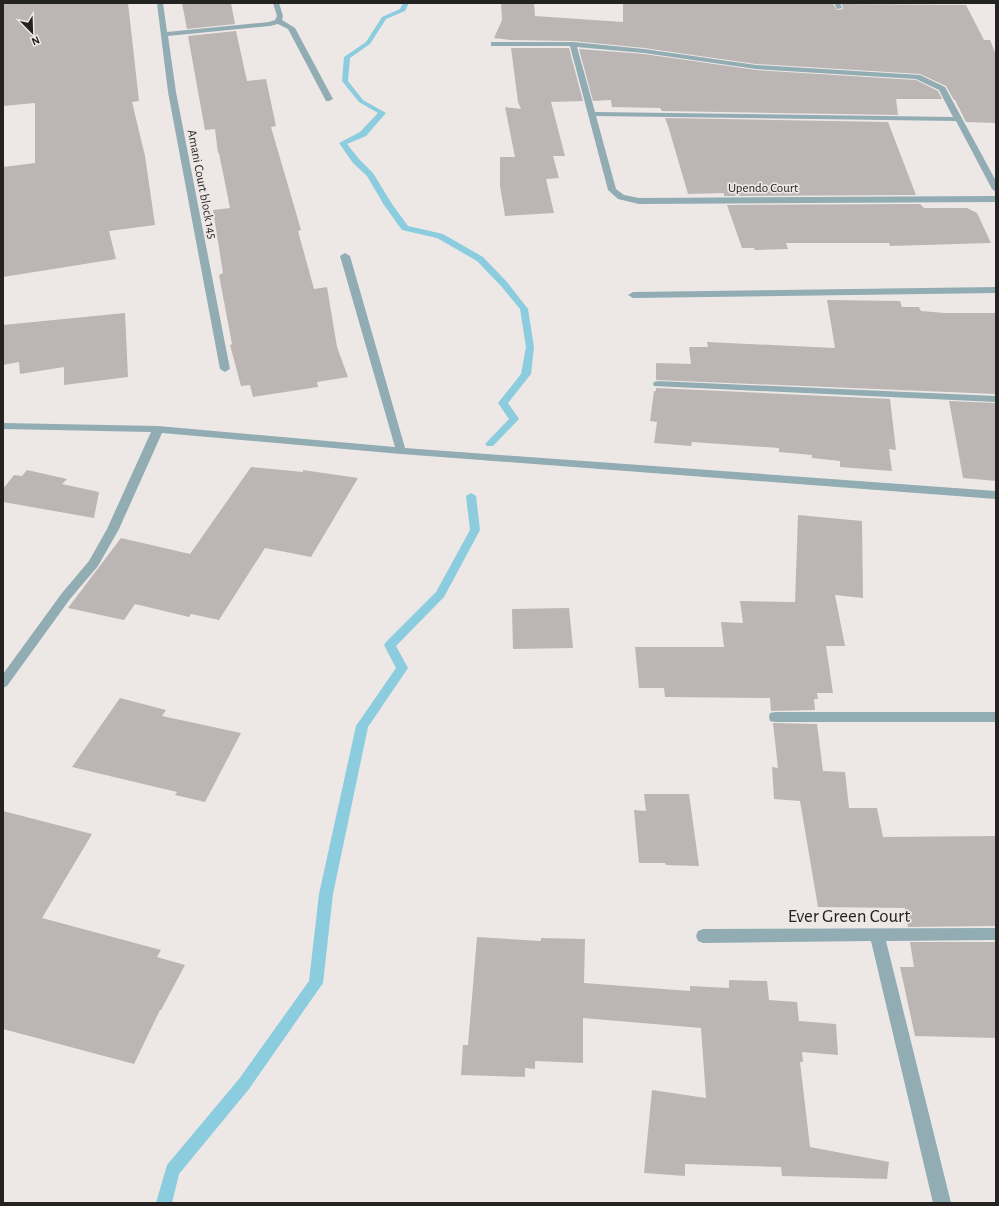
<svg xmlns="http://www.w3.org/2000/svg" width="999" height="1206" viewBox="0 0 999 1206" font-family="'Alegreya Sans',sans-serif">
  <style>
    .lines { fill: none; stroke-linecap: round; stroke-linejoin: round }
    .stream { fill: #8bccde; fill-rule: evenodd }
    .building { fill: #bbb6b4 }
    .street { fill: #91acb3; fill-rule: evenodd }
    .labels { text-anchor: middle; stroke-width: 3.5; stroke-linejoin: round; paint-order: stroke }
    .far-street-label { font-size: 13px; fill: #252322; stroke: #ede8e6 }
    .near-street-label { font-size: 19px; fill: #252322; stroke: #ede8e6 }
  </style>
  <rect width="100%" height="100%" fill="#ede8e6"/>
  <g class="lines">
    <g class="stream">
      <path d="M403,3h6l-4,8 -19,8 -16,25 -20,14 -2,23 15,19 23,13 -20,23 -19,8 12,15 14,14 19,31 16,22 35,8 40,23 24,25 21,27 6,38 -3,27 -23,29 11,16 -26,27h-6l-2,-2 2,-2 22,-23 -11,-16 23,-29 5,-27 -6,-38 -19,-23 -24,-25 -40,-23 -35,-8 -18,-25 -17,-29 -14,-13 -14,-20 21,-11 18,-19 -19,-11 -17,-21 2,-24 22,-15 16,-25 18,-8z"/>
      <path d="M471,493l5,3 4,34 -36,67 -48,49 12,22 -40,59 -35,167 -10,89 -74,106 -70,85 -7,29h-16l11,-38 72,-86 70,-98 10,-87 37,-168 40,-58 -12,-23 2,-3 50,-50 34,-62 -4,-34z"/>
    </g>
  </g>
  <g class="building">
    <path d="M3,3h125l11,98 -7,1 13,54 10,69 -46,6 7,28 -113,18v-110l32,-4v-60l-32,3z"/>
    <path d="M182,3h49l4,21 -48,5z"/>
    <path d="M501,3h33l1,13 88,6v-19h186l24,1 4,6 6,-1 -1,-5 124,1 18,35h6l6,15v68l-30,-1 -11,-22h-1l-8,-14 -26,-12 -164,-10 -112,-16 -71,-7 -63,-1 -16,-2 8,-18z"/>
    <path d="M236,31l11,50 19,-2 10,47 -5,1 30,103 -3,1 16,58 13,-2 10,60 11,30 -31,5 1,5 -65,10 -3,-12 -9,1 -11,-41 2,-1 -13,-69 4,-2 -10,-63 17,-2 -11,-55h-1l-3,-24 -10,1 -17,-94z"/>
    <path d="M511,48h58l14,53 -32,1 14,54h-12l6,22 -13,1 8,34 -49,3 -5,-30v-29h15l-10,-50 16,2 -3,-7z"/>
    <path d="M579,49l65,5 112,16 160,10 22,11 4,8h-46l2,16 -236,-4 -2,-3 -48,-1 -1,-7 -18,1z"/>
    <path d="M665,118l223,4 28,73 -192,1v-3l-36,1 -19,-65z"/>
    <path d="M920,204l4,4h43l10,5 14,30 -101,3 -1,-3h-103l2,6 -33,1 -1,-2h-12l-15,-43z"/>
    <path d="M827,300l73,1 2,6h17l2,4 23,2h52v81l-340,-14v-17l35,1 -2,-17h19l-1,-5 128,6z"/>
    <path d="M125,313l3,64 -64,8v-18l-44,7 -1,-12 -16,3v-40z"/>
    <path d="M656,388l234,11 6,51 -7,-1 3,22 -52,-4v-6l-28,-3v-3l-33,-3v-4l-87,-6 -1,4 -37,-3 3,-21 -7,-1 4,-30h2z"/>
    <path d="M949,401l47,2v78l-33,-3z"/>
    <path d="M251,467l52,5v-2l55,8 -47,79 -46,-9 -46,72 -28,-6 -2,3 -54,-13 -11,16 -56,-12 53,-70 69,16z"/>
    <path d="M27,470l40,9 -5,5 37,8 -5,26 -91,-16v-13l11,-14 8,1z"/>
    <path d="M798,515l64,6 1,77 -28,-3 10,51h-19l7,47h-16l1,6h-4l1,11 -44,1 -1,-13 -105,-1 -1,-9h-25l-4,-41h89l-3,-25 22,1 -3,-22 55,1z"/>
    <path d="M569,608l4,40 -60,1 -1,-40z"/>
    <path d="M120,698l46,12 -4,6 79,17 -36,69 -30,-7 2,-3 -105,-25z"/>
    <path d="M773,723l44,1 6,47 22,1 4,36h28l6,29 113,-1v90l-88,1 -3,-19 -87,-1 -18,-106 -26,-2 -2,-32 6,1z"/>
    <path d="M644,794h45l10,72 -33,-1 -1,-2h-26l-5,-53 12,1z"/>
    <path d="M3,811l89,23 -50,84 119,32 -4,7 28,8 -24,45h-1l-26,54 -131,-35z"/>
    <path d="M477,937l64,4v-3l44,1 -1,44 106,8v-5l39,2v-8l38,1 2,19 28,2 2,19 37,3 2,31 -36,-3 1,10h-3l10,85 79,15 -2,17 -105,-3 -1,-9 -96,-3v12l-41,-3 8,-83 54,8 -5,-70 -118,-10v45l-48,-2v8l-10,-1v9l-64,-2 2,-30h5z"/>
    <path d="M910,942h86v96l-81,-2 -15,-69h14z"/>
  </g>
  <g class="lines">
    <g class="street">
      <path d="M157,3h6l4,29 102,-10 6,-2 2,-4 -4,-13h6l4,13 -1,4 13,8 38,71 -4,2h-3l-38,-72 -10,-5 -8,2 -102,10 8,56 54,277 -5,3 -5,-3 -52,-277z"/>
      <path d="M834,3h6l2,5 -5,1z"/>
      <path d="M491,42h82l71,7 112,16 164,10 25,12 51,94v11l-4,-3 -36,-68 -360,-5 20,73 8,6 15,3 357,-2v6l-357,2 -21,-5 -10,-9 -38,-144h-79zM577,47l67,6 112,16 160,10 23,11 14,27 -358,-5z"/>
      <path d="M345,253l5,3 55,192 591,43v8l-595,-45 -239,-21 -43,96 -21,37 -28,33 -63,87 -4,2v-14l59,-81 27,-32 18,-32 44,-97 -148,-3v-6l155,3 237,21 -55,-191z"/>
      <path d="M996,287v6l-363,5 -5,-3 5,-3z"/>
      <path d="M658,381l338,15v6l-342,-16 -1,-2 1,-2z"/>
      <path d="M775,712h221v10h-221l-5,-1 -1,-4 1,-4z"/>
      <path d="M996,928v12l-110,1 65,262h-18l-62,-262 -168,2 -5,-2 -2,-5 2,-5 5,-2z"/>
    </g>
  </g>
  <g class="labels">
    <g class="far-street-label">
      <text transform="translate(203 184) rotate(79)" y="5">Amani Court block 145</text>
      <text x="763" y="192">Upendo Court</text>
    </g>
    <g class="near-street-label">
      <text x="849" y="922">Ever Green Court</text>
    </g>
  </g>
  <rect width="999" height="1206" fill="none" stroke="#252322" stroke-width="8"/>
  <g transform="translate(32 32) rotate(157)" stroke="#ede8e6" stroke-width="3" paint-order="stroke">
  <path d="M0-3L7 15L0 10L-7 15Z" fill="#252322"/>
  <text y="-6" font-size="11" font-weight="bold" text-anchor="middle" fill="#252322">N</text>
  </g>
</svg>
